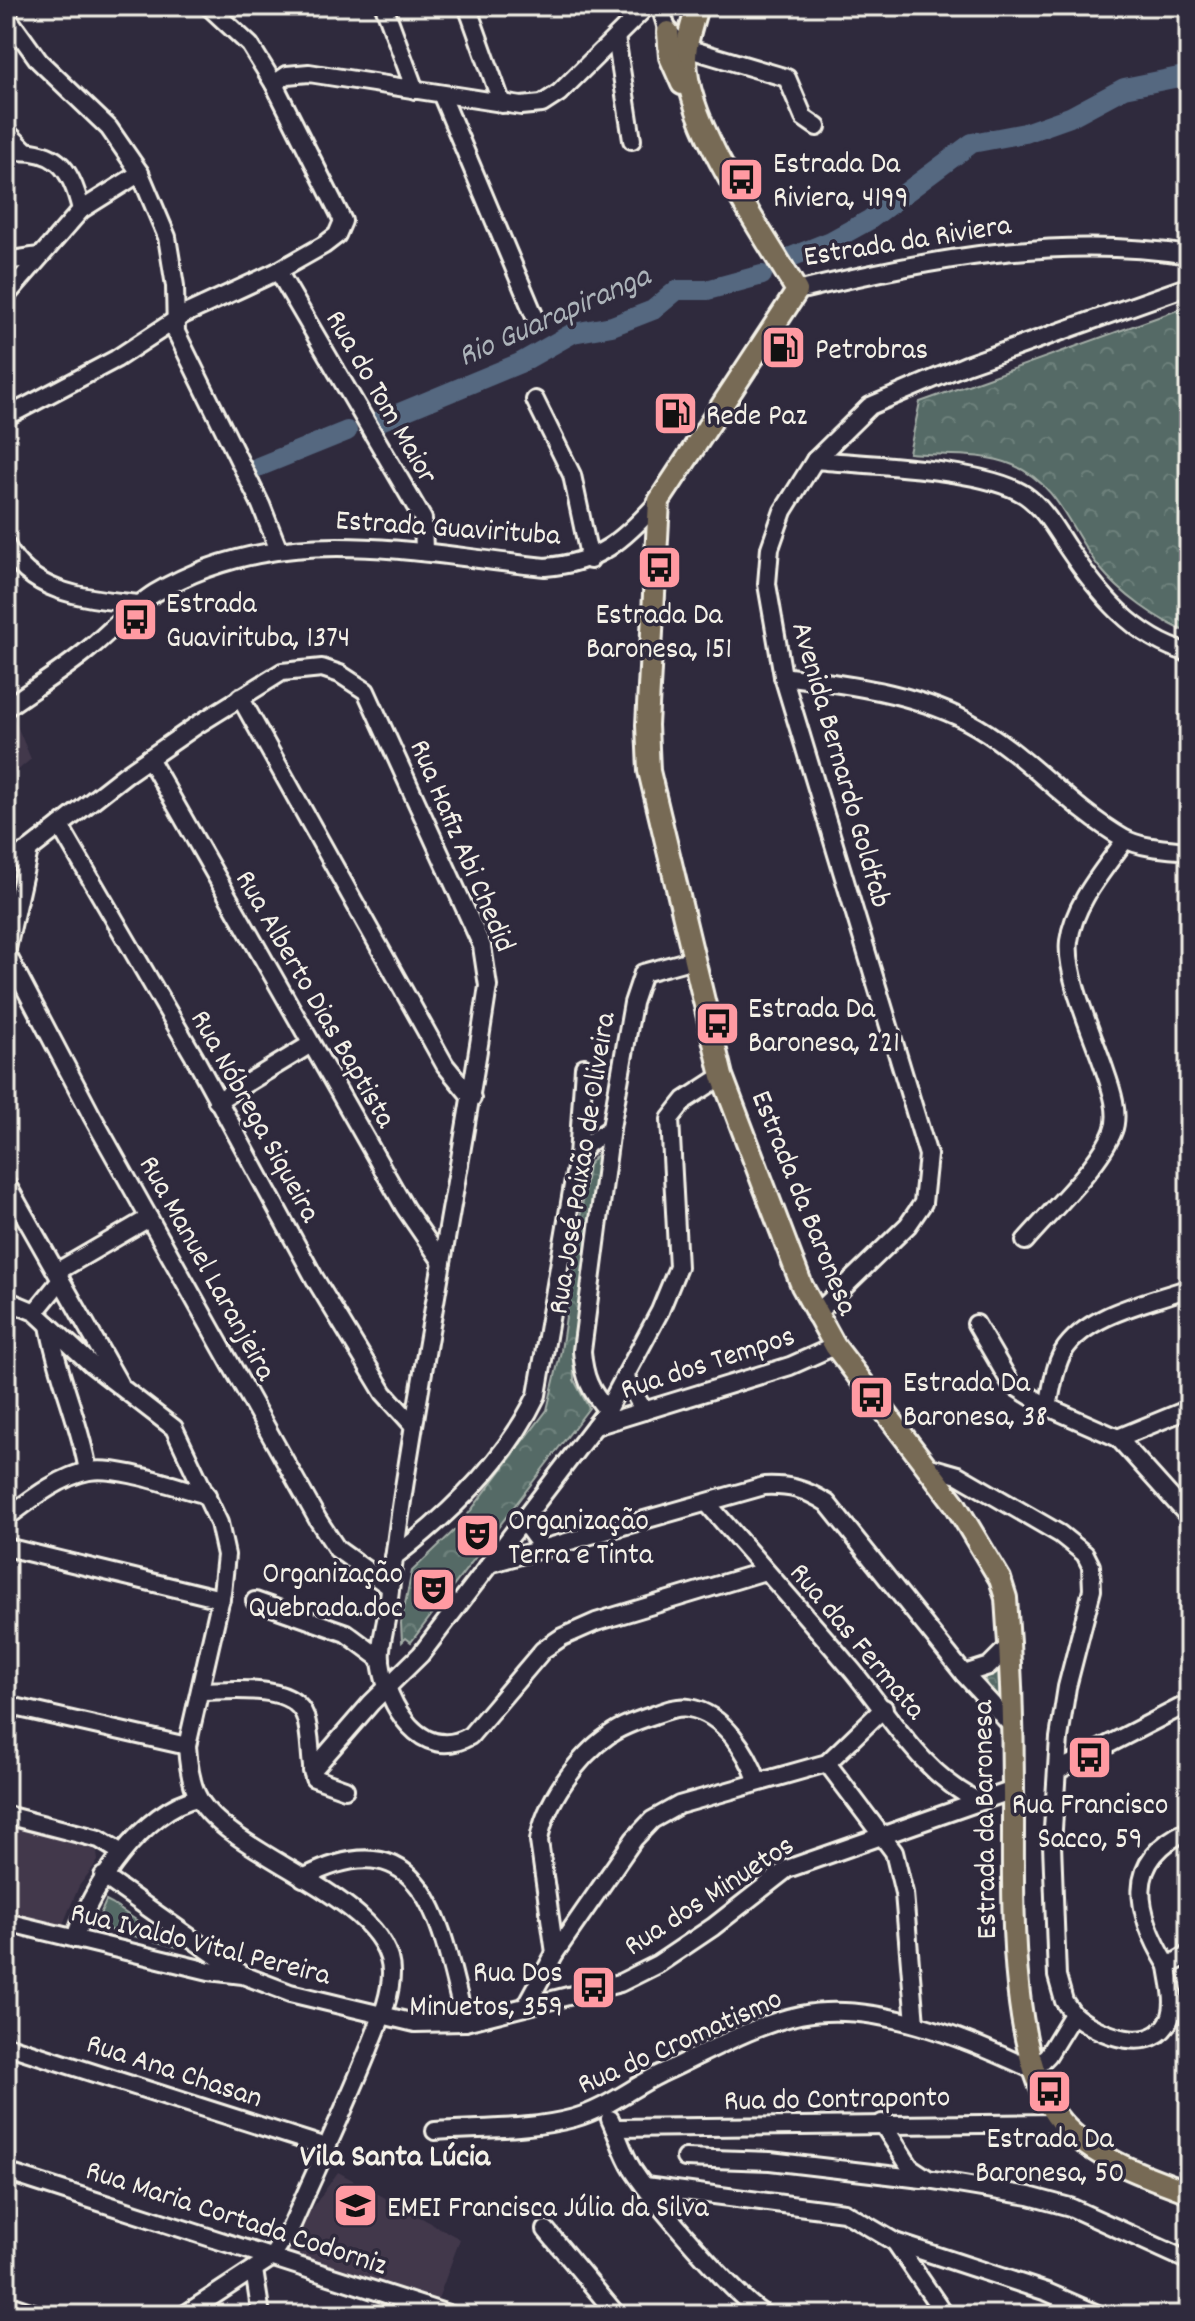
<svg xmlns="http://www.w3.org/2000/svg" width="1195" height="2321" viewBox="0 0 1195 2321" font-family="Dekko,sans-serif">
  <style>
    .built { fill: #42384c }
    .park { fill: url(#park-crowns); stroke: #a4aea7; stroke-width: 2 }
    .lines { fill: none; stroke-linecap: round; stroke-linejoin: round }
    .river { stroke: #546780; stroke-width: 20 }
    .minor-casing { stroke: #f4f1e8; stroke-width: 22 }
    .major-casing { stroke: #f4f1e8; stroke-width: 26 }
    .minor { stroke: #2f2a3d; stroke-width: 16 }
    .major { stroke: #776a54; stroke-width: 20 }
    .labels { text-anchor: middle; stroke-width: 7; stroke-linejoin: round; paint-order: stroke }
    .poi-label { font-size: 30px; fill: #f4f1e8; stroke: #2f2a3d; text-anchor: start }
    .street-label { font-size: 30px; fill: #f4f1e8; stroke: #2f2a3d }
    .water-label { font-size: 32px; font-style: italic; fill: #acb3b9; stroke: #2f2a3d }
    .neighbourhood-label { font-size: 32px; font-weight: bold; fill: #f4f1e8; stroke: #2f2a3d }
  </style>
  <defs>
    <pattern id="park-crowns" width="20" height="18" patternUnits="userSpaceOnUse" patternTransform="scale(2)"><rect width="20" height="18" fill="#556b66"/><path d="M2 6a3 3 0 1 1 6 0M12 15a3 3 0 1 1 6 0" fill="none" stroke="#6e817c"/></pattern>
  </defs>
  <rect width="100%" height="100%" fill="#2f2a3d"/>
  <filter id="ink" filterUnits="userSpaceOnUse"><feTurbulence type="fractalNoise" baseFrequency=".0125" numOctaves="2"/><feDisplacementMap in="SourceGraphic" scale="16" xChannelSelector="R" yChannelSelector="G"/><feConvolveMatrix kernelMatrix="1 2 1 2 8 2 1 2 1" color-interpolation-filters="sRGB"/></filter>
  <g filter="url(#ink)">
    <g class="built">
      <path d="M14,719l17,40 -22,19 -3,-5v-47z"/>
      <path d="M6,1825l84,22 7,5 1,9 -19,25 -18,43 -55,-15z"/>
      <path d="M338,2172l122,67 -22,60 -154,-44 5,-14z"/>
    </g>
    <g class="park">
      <path d="M1189,306v327c-32,-13 -68,-39 -90,-66 -29,-36 -39,-82 -86,-102 -31,-13 -71,-9 -104,-12l11,-51z"/>
      <path d="M598,1153l-7,88 -18,102 1,37 15,28 -178,234 -5,-4 -4,4 -1,-19 11,-52 47,-45 88,-116 14,-59 27,-186z"/>
      <path d="M1004,1666l-1,46 -22,-40z"/>
      <path d="M106,1901l6,3 65,43 -82,-21z"/>
    </g>
    <g class="lines">
      <g class="river">
        <path d="M791,257l40,-16 38,-21 103,-77 53,-10 45,-16 54,-29 65,-13"/>
        <path d="M373,424l147,-61 53,-30 39,-7 41,-16 24,-20h30l55,-15"/>
        <path d="M258,467l89,-36"/>
      </g>
      <defs>
        <g id="minor">
          <path d="M208,6l42,39 24,39"/>
          <path d="M384,6l31,84"/>
          <path d="M467,6l35,98"/>
          <path d="M660,6l8,26 18,16 101,30 17,40 13,9"/>
          <path d="M6,15l33,46 70,67 31,45 27,64 8,49 1,46 85,173 17,43"/>
          <path d="M616,37l16,103"/>
          <path d="M442,96l95,226"/>
          <path d="M6,131l19,19"/>
          <path d="M6,152c48,-5 65,13 75,58"/>
          <path d="M6,261l33,-5"/>
          <path d="M278,271l145,248 1,33"/>
          <path d="M797,291c128,-31 260,-57 392,-36"/>
          <path d="M6,296l75,-86 59,-37"/>
          <path d="M535,400l37,75 18,85"/>
          <path d="M6,417l110,-58 67,-44 95,-44 46,-26 13,-10 6,-14 -69,-137 13,-9 22,-2 212,33 21,-2 17,-11 88,-87"/>
          <path d="M815,460c51,5 170,8 210,35 19,13 30,34 42,52 31,46 67,91 122,106"/>
          <path d="M6,545c25,50 82,53 132,59"/>
          <path d="M783,676c61,8 128,16 184,45 57,30 100,85 156,117 17,10 46,11 66,13"/>
          <path d="M240,697l205,368 27,33"/>
          <path d="M6,708c28,-20 58,-38 84,-60 22,-18 41,-40 65,-55 124,-74 256,-40 390,-26 54,-4 79,-27 114,-66"/>
          <path d="M149,758l256,450 37,54"/>
          <path d="M60,826l135,232 120,221 69,114 29,32"/>
          <path d="M6,861l23,-11 96,-75 72,-50 85,-53 40,-4 18,6 26,17 116,255 6,40c-25,170 -59,338 -85,508 -6,40 -11,80 -16,120 -2,15 -8,33 -6,48 6,43 40,102 89,74l73,-86 19,-13 34,-15 169,-51"/>
          <path d="M6,952l86,164 226,404 19,29 53,38"/>
          <path d="M6,953l23,-103"/>
          <path d="M217,1101l94,-57"/>
          <path d="M578,1156l10,-12 23,-16"/>
          <path d="M6,1183l113,200"/>
          <path d="M1025,1241c24,-28 76,-77 88,-110 7,-18 -2,-43 -8,-60 -11,-34 -40,-95 -36,-130 5,-38 35,-71 56,-101"/>
          <path d="M58,1271l91,-53"/>
          <path d="M6,1300l29,12 56,52 83,64 45,95 7,32 -4,38 -35,153c1,17 3,37 12,53 34,59 193,99 192,174 0,26 -13,52 -22,76 -24,60 -52,119 -78,178l-20,31 -87,57"/>
          <path d="M35,1312l26,-32"/>
          <path d="M815,1315l93,-90 15,-22 5,-48 -145,-479 -16,-92 3,-36 13,-37 32,-51 55,-54 96,-41 223,-79"/>
          <path d="M976,1324l35,60 37,23 70,31 71,79"/>
          <path d="M49,1325c8,50 31,96 39,146"/>
          <path d="M625,1377l19,34"/>
          <path d="M1048,1407c4,-18 6,-40 15,-55 23,-38 87,-50 126,-64"/>
          <path d="M607,1410c-17,-19 -23,-33 -25,-59l29,-223 22,-125 10,-30 51,-14"/>
          <path d="M595,1426l195,-60 45,-20"/>
          <path d="M1118,1438l71,-29"/>
          <path d="M707,1503c48,56 98,111 145,167 39,47 70,104 126,131"/>
          <path d="M6,1518c23,-17 54,-42 83,-47 31,-5 86,16 118,24"/>
          <path d="M523,1521l21,29"/>
          <path d="M6,1547l215,52"/>
          <path d="M394,1557c56,-43 112,-97 143,-162l41,-239 6,-89"/>
          <path d="M489,1564l275,-78c26,-1 41,3 63,17l137,171 25,-8 21,-21"/>
          <path d="M255,1601l91,32 35,26"/>
          <path d="M964,1674l48,52"/>
          <path d="M200,1691c29,0 92,-9 105,25 7,20 4,42 9,62l31,11"/>
          <path d="M6,1705l181,41"/>
          <path d="M827,1763l67,89 10,41 11,130"/>
          <path d="M1059,1770l130,-67"/>
          <path d="M312,1771l59,-68 50,-49 186,-244 53,-99 18,-44 -8,-148 15,-19 37,-24"/>
          <path d="M6,1815l93,24 23,14"/>
          <path d="M103,1876l139,98"/>
          <path d="M303,1878c127,-66 139,57 162,144"/>
          <path d="M6,1922l203,49 34,4 47,18 125,30 50,-1 155,-39 38,-19 55,-37 74,-58 226,-79"/>
          <path d="M75,1939c13,-49 70,-131 123,-141"/>
          <path d="M555,1953l-16,-112c5,-37 39,-85 70,-106 12,-9 30,-15 45,-20 11,-4 23,-9 35,-7 35,6 58,44 69,74"/>
          <path d="M1168,1966c-31,-51 -47,-106 21,-136"/>
          <path d="M526,2006l29,-53 79,-114 18,-19 27,-15 148,-42 57,-55"/>
          <path d="M1073,2014c23,20 83,45 98,2 5,-15 -1,-34 -3,-50l21,-12"/>
          <path d="M6,2045l320,102"/>
          <path d="M610,2119c8,17 13,35 23,51 21,32 101,126 132,145"/>
          <path d="M882,2123l28,44 18,12 101,17 41,11 119,54"/>
          <path d="M614,2128l448,-5"/>
          <path d="M435,2131c45,-3 95,-1 139,-13 32,-9 57,-30 86,-44 44,-20 92,-49 140,-59 73,-15 168,24 233,55l15,-15 25,-41 -9,-13 -7,-25 -5,-132 7,-106 8,-51 25,-97 -1,-24 -6,-12 -25,-20 -102,-59 -28,-8"/>
          <path d="M685,2158l85,3 152,18"/>
          <path d="M6,2172l445,143"/>
          <path d="M645,2186l199,26 51,30 152,50 53,23"/>
          <path d="M546,2230l71,85"/>
          <path d="M895,2242l50,73"/>
          <path d="M254,2270l7,45"/>
          <path d="M6,2304l33,11"/>
        </g>
        <g id="major">
          <path d="M697,6c-4,17 -12,36 -11,54 1,67 77,172 111,231l-138,210 -12,224 2,46 73,305 80,210 33,60 120,158 45,75 6,19c5,65 7,130 7,194 1,85 -9,266 49,331 32,36 83,53 127,69"/>
          <path d="M668,32l2,25 12,27"/>
        </g>
      </defs>
      <use href="#minor" class="minor-casing"/>
      <use href="#major" class="major-casing"/>
      <use href="#minor" class="minor"/>
      <use href="#major" class="major"/>
    </g>
  </g>
  <defs>
    <symbol id="bus-square" viewBox="-11 -11 22 22"><rect x="-9" y="-9" width="18" height="18" rx="4" fill="#ff9aa2" stroke="#2f2a3d"/><path d="M-5-6H5V4H4V6H2V4H-2V6H-4V4H-5ZM-3.5-4V0h7V-4ZM-3.5 1.2v1.5H-2V1.2ZM2 1.2v1.5H3.5V1.2Z" fill="#111"/></symbol>
    <symbol id="fuel-square" viewBox="-11 -11 22 22"><rect x="-9" y="-9" width="18" height="18" rx="4" fill="#ff9aa2" stroke="#2f2a3d"/><path d="M-5.5-6h7V0h2V4h1.3V-2.5L3-4.5l.8-.8L6-3V5H2.5V1h-1V6h-7ZM-4.2-4.7v3.2H.2V-4.7Z" fill="#111"/></symbol>
    <symbol id="theatre-square" viewBox="-11 -11 22 22"><rect x="-9" y="-9" width="18" height="18" rx="4" fill="#ff9aa2" stroke="#2f2a3d"/><path d="M-5-5.5Q0-4 5-5.5V0Q5 5 0 6Q-5 5-5 0ZM-3.3-2.5H-1v1.5H-3.3ZM1-2.5H3.3v1.5H1ZM-2.8 1Q0 5.5 2.8 1Z" fill="#111"/></symbol>
    <symbol id="school-square" viewBox="-11 -11 22 22"><rect x="-9" y="-9" width="18" height="18" rx="4" fill="#ff9aa2" stroke="#2f2a3d"/><path d="M0-5L7-2L0 1L-7-2ZM-4 1L0 2.5L4 1V4Q0 6-4 4Z" fill="#111"/></symbol>
  </defs>
  <g fill-rule="evenodd">
    <use href="#bus-square" x="716" y="154" width="51" height="51"/>
    <use href="#fuel-square" x="758" y="322" width="51" height="51"/>
    <use href="#fuel-square" x="650" y="388" width="51" height="51"/>
    <use href="#bus-square" x="634" y="542" width="51" height="51"/>
    <use href="#bus-square" x="110" y="594" width="51" height="51"/>
    <use href="#bus-square" x="692" y="998" width="51" height="51"/>
    <use href="#bus-square" x="846" y="1372" width="51" height="51"/>
    <use href="#theatre-square" x="452" y="1510" width="51" height="51"/>
    <use href="#theatre-square" x="408" y="1564" width="51" height="51"/>
    <use href="#bus-square" x="1064" y="1732" width="51" height="51"/>
    <use href="#bus-square" x="568" y="1962" width="51" height="51"/>
    <use href="#bus-square" x="1024" y="2066" width="51" height="51"/>
    <use href="#school-square" x="330" y="2180" width="51" height="51"/>
  </g>
  <g class="labels">
    <g class="poi-label">
      <text x="773" y="172">Estrada Da<tspan x="773" dy="34">Riviera, 4199</tspan></text>
      <text x="815" y="358">Petrobras</text>
      <text x="706" y="424">Rede Paz</text>
      <text x="166" y="612">Estrada<tspan x="166" dy="34">Guavirituba, 1374</tspan></text>
      <text x="659" y="623" text-anchor="middle">Estrada Da<tspan x="659" dy="34">Baronesa, 151</tspan></text>
      <text x="748" y="1017">Estrada Da<tspan x="748" dy="34">Baronesa, 221</tspan></text>
      <text x="903" y="1391">Estrada Da<tspan x="903" dy="34">Baronesa, 38</tspan></text>
      <text x="508" y="1529">Organização<tspan x="508" dy="34">Terra e Tinta</tspan></text>
      <text x="403" y="1582" text-anchor="end">Organização<tspan x="403" dy="34">Quebrada.doc</tspan></text>
      <text x="1090" y="1813" text-anchor="middle">Rua Francisco<tspan x="1090" dy="34">Sacco, 59</tspan></text>
      <text x="563" y="1981" text-anchor="end">Rua Dos<tspan x="563" dy="34">Minuetos, 359</tspan></text>
      <text x="1050" y="2147" text-anchor="middle">Estrada Da<tspan x="1050" dy="34">Baronesa, 50</tspan></text>
      <text x="387" y="2216">EMEI Francisca Júlia da Silva</text>
    </g>
    <g class="street-label">
      <text transform="translate(907 239) rotate(-9)" y="10">Estrada da Riviera</text>
      <text transform="translate(383 396) rotate(60)" y="10">Rua do Tom Maior</text>
      <text transform="translate(448 526) rotate(4)" y="10">Estrada Guavirituba</text>
      <text transform="translate(843 764) rotate(74)" y="10">Avenida Bernardo Goldfab</text>
      <text transform="translate(464 845) rotate(67)" y="10">Rua Hafiz Abi Chedid</text>
      <text transform="translate(317 998) rotate(60)" y="10">Rua Alberto Dias Baptista</text>
      <text transform="translate(257 1115) rotate(61)" y="10">Rua Nóbrega Siqueira</text>
      <text transform="translate(580 1163) rotate(-81)" y="10">Rua José Paixão de Oliveira</text>
      <text transform="translate(806 1202) rotate(68)" y="10">Estrada da Baronesa</text>
      <text transform="translate(209 1267) rotate(61)" y="10">Rua Manuel Laranjeira</text>
      <text transform="translate(707 1361) rotate(-18)" y="10">Rua dos Tempos</text>
      <text transform="translate(859 1640) rotate(50)" y="10">Rua das Fermata</text>
      <text transform="translate(983 1820) rotate(-91)" y="10">Estrada da Baronesa</text>
      <text transform="translate(708 1894) rotate(-33)" y="10">Rua dos Minuetos</text>
      <text transform="translate(201 1942) rotate(14)" y="10">Rua Ivaldo Vital Pereira</text>
      <text transform="translate(679 2040) rotate(-24)" y="10">Rua do Cromatismo</text>
      <text transform="translate(175 2069) rotate(18)" y="10">Rua Ana Chasan</text>
      <text transform="translate(837 2097) rotate(-1)" y="10">Rua do Contraponto</text>
      <text transform="translate(237 2216) rotate(18)" y="10">Rua Maria Cortada Codorniz</text>
    </g>
    <g class="water-label">
      <text transform="translate(553 314) rotate(-24)" y="11">Rio Guarapiranga</text>
    </g>
    <g class="neighbourhood-label">
      <text x="395" y="2165">Vila Santa Lúcia</text>
    </g>
  </g>
  <rect width="1195" height="2321" fill="none" stroke="#2f2a3d" stroke-width="32"/>
  <rect x="16" y="16" width="1163" height="2289" fill="none" stroke="#f4f1e8" stroke-width="3" filter="url(#ink)"/>
</svg>
